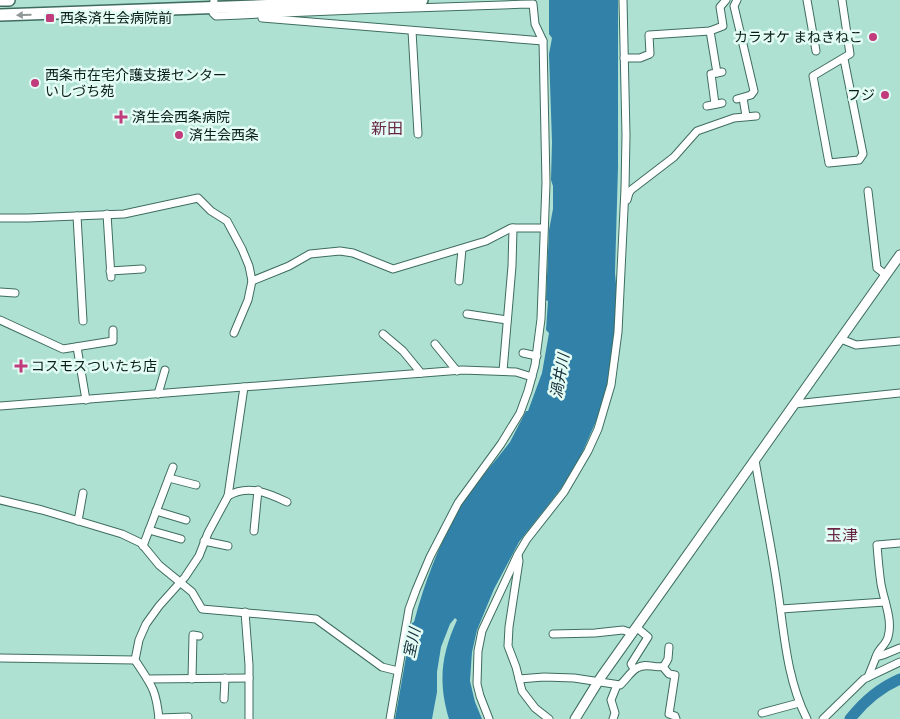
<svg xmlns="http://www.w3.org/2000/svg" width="900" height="719" viewBox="0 0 900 719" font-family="'PT Sans Narrow','Noto Sans JP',sans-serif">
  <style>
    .water { fill: #3281a8 }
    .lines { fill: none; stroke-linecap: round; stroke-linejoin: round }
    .river { stroke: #3281a8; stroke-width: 11 }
    .minor-casing { stroke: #3e6d60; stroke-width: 9 }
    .tertiary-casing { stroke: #3e6d60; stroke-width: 11 }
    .primary-casing { stroke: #3e6d60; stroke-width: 14 }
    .minor { stroke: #fff; stroke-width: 7 }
    .tertiary { stroke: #fff; stroke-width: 9 }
    .primary { stroke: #fff; stroke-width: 11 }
    .oneway { fill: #909997 }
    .poi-dot { fill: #c13c7d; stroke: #e3fcf4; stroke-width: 2 }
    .labels { text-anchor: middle; stroke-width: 5; stroke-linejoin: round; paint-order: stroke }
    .poi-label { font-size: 14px; fill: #091d18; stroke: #e3fcf4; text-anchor: start }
    .water-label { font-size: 15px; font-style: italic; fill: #152d3a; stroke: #e3fcf4 }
    .quarter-label { font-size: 16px; fill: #672644; stroke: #e3fcf4 }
  </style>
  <rect width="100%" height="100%" fill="#afe1d2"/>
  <path class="water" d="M549,0h69v167l-3,106 2,22 -5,65 -5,25 -10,34 -18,41 -19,30 -41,52 -25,47 -17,41 -5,22 -2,29 5,21 7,17h-33c-11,-37 -8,-64 8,-99l-2,-2 -5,6 -9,23 -4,25v20l-5,27h-37l17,-96 2,-1c11,-41 26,-81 48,-118 14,-22 32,-41 48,-62l16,-31h2l14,-38 7,-40 -3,-3 2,-29 -2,-1 3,-70 4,-21v-23l-2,-6 1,-38 -3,-88 3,-16 -3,-4z"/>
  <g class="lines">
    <path class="river" d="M850,719c14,-18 29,-31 50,-40"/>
    <defs>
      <g id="minor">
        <path d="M214,0l-1,13 3,3c106,-5 211,-9 317,-12l2,20 8,17 3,142 -5,136 -6,46 -7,26 -8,22 -19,31 -43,59 -28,54 -14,33 -7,19 -19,110"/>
        <path d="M807,0l9,51"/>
        <path d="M842,0l8,54 -37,22 16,87 30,-3 4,-6 -19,-95"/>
        <path d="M262,18l281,23"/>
        <path d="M412,31l6,103"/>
        <path d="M710,31l7,42"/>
        <path d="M624,58h16l10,-4 -1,-19 61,-4 13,-5 -3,-19 6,-7"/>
        <path d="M743,98l3,18"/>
        <path d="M737,99l14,-4 3,-4 -20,-85 3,-6"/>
        <path d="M715,104l-4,-30 11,-2"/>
        <path d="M707,106l15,-3"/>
        <path d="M868,191l9,77 9,7"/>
        <path d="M627,200l2,-7 2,-3 43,-33 23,-26 37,-13 22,-2"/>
        <path d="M107,214l4,63"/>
        <path d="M77,216l6,105"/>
        <path d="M0,218h28l96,-4 74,-16 13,13 16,10 15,28 7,17 3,15 -4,19 -14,33"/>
        <path d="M110,271l32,-2"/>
        <path d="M252,281l37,-15 21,-12 30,-3 13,2 40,16 93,-28 25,-13h33"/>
        <path d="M459,281l3,-32"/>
        <path d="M0,292l15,1"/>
        <path d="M467,314l40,6"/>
        <path d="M0,320l63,29 50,-8v-11"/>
        <path d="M383,334l20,17 18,22"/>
        <path d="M841,339l15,6 44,-4"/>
        <path d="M435,344l22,27"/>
        <path d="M77,347l9,53"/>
        <path d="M523,353l14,3"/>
        <path d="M503,371l9,-105 1,-38"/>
        <path d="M158,394l7,-24"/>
        <path d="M794,404l106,-11"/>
        <path d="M0,406l462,-36 54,2 16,5"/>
        <path d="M755,460c7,42 16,83 22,125 7,45 9,93 30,134"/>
        <path d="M169,478l27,7"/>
        <path d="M228,496c20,-12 40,-3 59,6"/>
        <path d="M0,500l42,10 80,24 19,9 18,22 33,27 10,17 114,10 66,48 16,4"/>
        <path d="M156,511l30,9"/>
        <path d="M78,521l5,-28"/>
        <path d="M149,530l32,9"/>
        <path d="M254,531l4,-41"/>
        <path d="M204,541l24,5"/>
        <path d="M143,546l30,-79"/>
        <path d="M518,555l1,6 -10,66 -1,19 8,21 6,24 13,17 14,11"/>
        <path d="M781,609l104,-7"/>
        <path d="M245,612l4,53v54"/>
        <path d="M553,634l42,-1 28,-3 9,3"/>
        <path d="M876,657c2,-8 10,-12 12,-20 5,-17 -4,-36 -7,-53 -2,-13 -3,-26 -4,-39l23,-2"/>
        <path d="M0,658l135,2"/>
        <path d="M663,667l6,7 6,1 -6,39 6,2 1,3"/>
        <path d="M634,669l-3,-5 17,-27 -12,-10"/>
        <path d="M868,677l8,-20 7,-2 17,-7"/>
        <path d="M148,679l101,-1"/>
        <path d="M192,679l1,-44 6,1"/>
        <path d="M519,679l25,-2 30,1 46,7c6,-5 10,-13 17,-17 9,-6 18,1 27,-2l4,-7 1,-12"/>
        <path d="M224,699l1,-21"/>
        <path d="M762,713l37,-10"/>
        <path d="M159,718l29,-1"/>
        <path d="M159,719c-3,-31 -8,-34 -24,-59l4,-20 7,-16 13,-18 26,-29 14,-21 9,-23 20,-37 16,-109"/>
        <path d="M489,719l-9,-23 -3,-12 1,-33 4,-20 36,-77 9,-15 37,-47 24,-41 10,-22 13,-44 7,-53 7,-143 1,-54 -3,-135"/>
        <path d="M613,719l2,-6 -4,-13 6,-15"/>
        <path d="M823,719l41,-40 36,-17"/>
      </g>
      <path id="tertiary" d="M575,719l26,-42 299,-422"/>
      <g id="primary">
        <path d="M0,0h9"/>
        <path d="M0,15l422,-15"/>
      </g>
    </defs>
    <use href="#minor" class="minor-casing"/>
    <use href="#tertiary" class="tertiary-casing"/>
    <use href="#primary" class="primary-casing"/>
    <use href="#minor" class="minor"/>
    <use href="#tertiary" class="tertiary"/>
    <use href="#primary" class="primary"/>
  </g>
  <defs><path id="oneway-solid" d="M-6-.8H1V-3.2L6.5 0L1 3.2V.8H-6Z" transform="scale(1.25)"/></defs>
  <use class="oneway" href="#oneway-solid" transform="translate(24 15) rotate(178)"/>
  <g class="poi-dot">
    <rect x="45" y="13" width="10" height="10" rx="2.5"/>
    <circle cx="873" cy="37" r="5"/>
    <circle cx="35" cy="83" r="5"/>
    <circle cx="885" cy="95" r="5"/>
    <path d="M118.5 109.5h5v5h5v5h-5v5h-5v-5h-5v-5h5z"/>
    <circle cx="179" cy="135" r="5"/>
    <path d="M18.5 358.5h5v5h5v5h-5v5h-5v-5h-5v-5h5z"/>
  </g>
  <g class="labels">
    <g class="poi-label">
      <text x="60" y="23">西条済生会病院前</text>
      <text x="863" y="42" text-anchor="end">カラオケ まねきねこ</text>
      <text x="45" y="80">西条市在宅介護支援センター<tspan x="45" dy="16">いしづち苑</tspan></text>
      <text x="875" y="100" text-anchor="end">フジ</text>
      <text x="132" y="122">済生会西条病院</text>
      <text x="189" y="140">済生会西条</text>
      <text x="31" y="371">コスモスついたち店</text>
    </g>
    <g class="water-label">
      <text transform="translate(560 376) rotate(-80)" y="5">渦井川</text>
      <text transform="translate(412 643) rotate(-78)" y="5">室川</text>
    </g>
    <g class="quarter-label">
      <text x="387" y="134">新田</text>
      <text x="842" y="541">玉津</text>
    </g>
  </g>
</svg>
